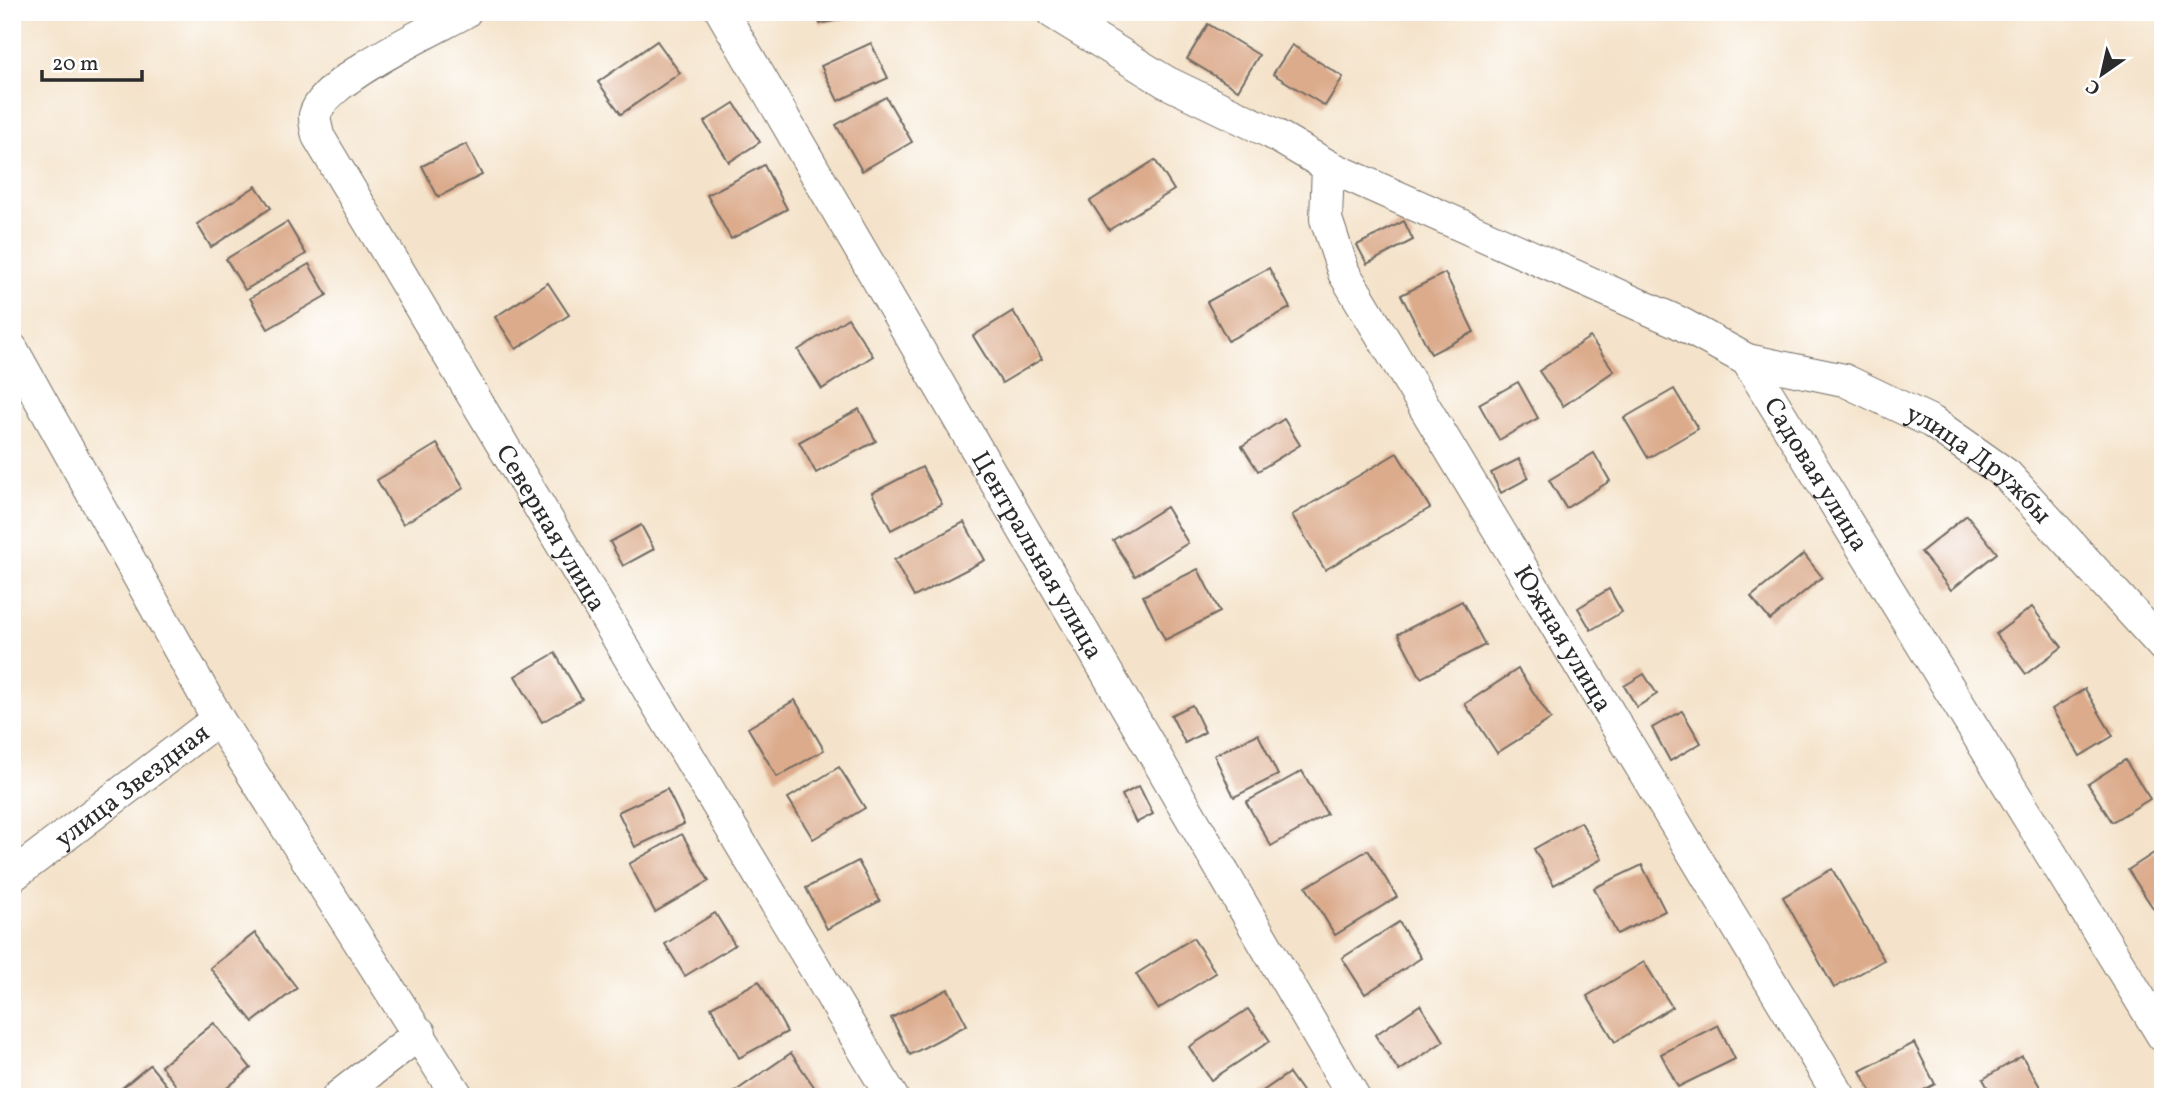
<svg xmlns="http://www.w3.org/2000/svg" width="2175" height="1109" viewBox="0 0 2175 1109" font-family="Vollkorn,serif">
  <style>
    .building { fill: #dcab8c }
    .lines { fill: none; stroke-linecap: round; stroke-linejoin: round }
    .street-casing { stroke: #716b63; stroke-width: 34 }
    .street { stroke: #fff; stroke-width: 32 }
    .labels { text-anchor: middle; stroke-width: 7; stroke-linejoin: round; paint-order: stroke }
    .street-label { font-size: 26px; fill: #2b2b2b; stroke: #fff }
  </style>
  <rect width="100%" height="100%" fill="#fff"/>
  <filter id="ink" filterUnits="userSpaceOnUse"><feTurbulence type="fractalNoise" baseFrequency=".0143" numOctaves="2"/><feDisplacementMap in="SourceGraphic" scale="14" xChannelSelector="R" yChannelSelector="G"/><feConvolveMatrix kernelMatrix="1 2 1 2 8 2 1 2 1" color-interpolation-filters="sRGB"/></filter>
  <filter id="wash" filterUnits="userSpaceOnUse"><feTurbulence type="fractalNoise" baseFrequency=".00686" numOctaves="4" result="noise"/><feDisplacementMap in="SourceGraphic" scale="28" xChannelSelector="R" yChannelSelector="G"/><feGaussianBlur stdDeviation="1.57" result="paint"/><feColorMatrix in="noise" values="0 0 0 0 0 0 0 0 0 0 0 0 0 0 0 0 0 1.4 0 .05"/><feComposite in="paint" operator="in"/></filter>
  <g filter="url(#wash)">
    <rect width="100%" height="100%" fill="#f4e3ca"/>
    <g id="blocks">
      <g class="building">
        <path d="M817,12h38l1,4 -36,8z"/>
        <path d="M1208,24l51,31 -21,35 -51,-31z"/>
        <path d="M657,41l23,32 -59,41 -23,-32z"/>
        <path d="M871,43l17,35 -50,23 -17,-35z"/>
        <path d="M1292,45l51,32 -18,29 -52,-32z"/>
        <path d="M886,97l26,45 -50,29 -26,-46z"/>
        <path d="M734,103l26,39 -31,20 -25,-40z"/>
        <path d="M466,144l16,31 -44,22 -16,-31z"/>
        <path d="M1155,160l19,30 -65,40 -19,-29z"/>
        <path d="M764,165l23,44 -56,30 -24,-44z"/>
        <path d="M256,186l15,22 -60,39 -14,-23z"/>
        <path d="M1404,221l9,19 -46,24 -10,-19z"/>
        <path d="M287,222l19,32 -61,36 -19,-31z"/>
        <path d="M309,264l18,31 -59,34 -18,-31z"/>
        <path d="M1269,268l21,40 -62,33 -21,-39z"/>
        <path d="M1445,273l29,59 -43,22 -30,-59z"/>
        <path d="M548,283l21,32 -53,34 -21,-32z"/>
        <path d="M1013,311l29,48 -40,24 -29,-47z"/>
        <path d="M848,318l25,38 -51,33 -24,-39z"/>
        <path d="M1590,337l24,34 -51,35 -24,-35z"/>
        <path d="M1518,382l20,36 -39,22 -20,-36z"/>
        <path d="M1674,389l24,40 -50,29 -24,-40z"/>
        <path d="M859,409l17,32 -60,32 -17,-31z"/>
        <path d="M1284,419l16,26 -42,26 -16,-25z"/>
        <path d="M437,444l27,44 -61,36 -26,-44z"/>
        <path d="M1397,453l33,55 -105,62 -33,-55z"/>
        <path d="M1594,453l16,28 -44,27 -17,-28z"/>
        <path d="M1519,459l10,19 -28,15 -10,-20z"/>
        <path d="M922,467l20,37 -51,26 -19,-37z"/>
        <path d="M1166,507l22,36 -53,33 -22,-36z"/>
        <path d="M1967,515l30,38 -46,37 -30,-38z"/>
        <path d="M964,522l21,38 -71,37 -20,-37z"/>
        <path d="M641,525l13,24 -31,17 -13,-24z"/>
        <path d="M1804,554l18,23 -52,43 -19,-23z"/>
        <path d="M1198,569l22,43 -55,28 -22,-44z"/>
        <path d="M1609,589l13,23 -31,18 -13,-22z"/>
        <path d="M1462,601l23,44 -64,33 -23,-44z"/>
        <path d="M2032,607l30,40 -36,27 -30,-40z"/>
        <path d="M555,653l27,46 -40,23 -27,-46z"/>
        <path d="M1518,669l33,50 -54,34 -32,-49z"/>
        <path d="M1644,674l13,20 -20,13 -13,-21z"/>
        <path d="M2085,689l28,47 -33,20 -28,-47z"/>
        <path d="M795,700l29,50 -47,27 -29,-49z"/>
        <path d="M1192,705l13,27 -20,11 -14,-28z"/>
        <path d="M1682,711l19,32 -31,18 -18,-33z"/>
        <path d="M1258,734l20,41 -44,22 -20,-42z"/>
        <path d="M2125,760l25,39 -38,23 -24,-38z"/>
        <path d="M839,767l26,41 -52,31 -25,-41z"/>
        <path d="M1302,771l25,43 -56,32 -25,-44z"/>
        <path d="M1139,786l14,28 -17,9 -14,-28z"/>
        <path d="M667,789l17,35 -49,23 -17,-35z"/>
        <path d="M1581,822l21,37 -48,26 -20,-36z"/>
        <path d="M682,834l27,47 -54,31 -26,-48z"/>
        <path d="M2163,847v59l-8,5 -27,-41z"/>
        <path d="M1368,850l29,47 -62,38 -29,-48z"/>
        <path d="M858,861l22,40 -53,28 -21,-41z"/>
        <path d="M1642,865l23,46 -48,23 -23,-46z"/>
        <path d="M1832,869l52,91 -50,28 -51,-91z"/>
        <path d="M715,913l20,32 -50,31 -20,-32z"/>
        <path d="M1399,922l22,36 -56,36 -23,-36z"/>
        <path d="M255,933l42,55 -44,34 -43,-54z"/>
        <path d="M1193,938l23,35 -58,36 -22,-35z"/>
        <path d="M1644,962l28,45 -57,35 -28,-46z"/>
        <path d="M759,981l28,51 -48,26 -28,-51z"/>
        <path d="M948,989l19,36 -57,30 -19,-37z"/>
        <path d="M1420,1005l24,36 -45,30 -24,-36z"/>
        <path d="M1248,1009l22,32 -59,39 -22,-33z"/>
        <path d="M214,1023l37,45 -35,29h-31l-24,-31z"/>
        <path d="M1718,1025l17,34 -57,28 -17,-33z"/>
        <path d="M1914,1043l21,41 -24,13h-37l-14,-26z"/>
        <path d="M791,1053l30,44h-94z"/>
        <path d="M2022,1056l24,41h-53l-10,-18z"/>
        <path d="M150,1065l26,32h-65z"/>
        <path d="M1289,1073l17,24h-52z"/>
      </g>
    </g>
  </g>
  <g filter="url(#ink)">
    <use href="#blocks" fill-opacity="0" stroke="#716b63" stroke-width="2"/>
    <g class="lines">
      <defs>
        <g id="street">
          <path id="s1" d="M465,12c-32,18 -142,68 -150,103 -1,5 2,15 3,21l574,961"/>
          <path id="s2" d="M722,12l632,1085"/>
          <path id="s3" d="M1052,12l114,70 106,51 56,33 350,156 69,38 416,676"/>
          <path id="s4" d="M1328,166l-2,53 18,54 496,824"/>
          <path d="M12,349l206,370 240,378"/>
          <path id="s5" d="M1747,360l97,20 88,42 75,53 156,171"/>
          <path id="s6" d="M12,876l206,-157"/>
          <path d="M338,1097l82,-64"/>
        </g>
      </defs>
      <use href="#street" class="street-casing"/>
      <use href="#street" class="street"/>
    </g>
  </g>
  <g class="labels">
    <g class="street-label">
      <text dy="9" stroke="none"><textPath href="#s5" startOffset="259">улица Дружбы</textPath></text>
      <text dy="9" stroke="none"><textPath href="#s3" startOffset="912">Садовая улица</textPath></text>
      <text dy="9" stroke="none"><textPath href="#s1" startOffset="662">Северная улица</textPath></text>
      <text dy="9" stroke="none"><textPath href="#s2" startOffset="628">Центральная улица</textPath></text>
      <text dy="9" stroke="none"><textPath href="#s4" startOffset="536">Южная улица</textPath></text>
      <text dy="9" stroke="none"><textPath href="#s6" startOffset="150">улица Звездная</textPath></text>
    </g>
  </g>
  <rect width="2175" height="1109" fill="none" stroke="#fff" stroke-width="42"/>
  <g transform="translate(2102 74) rotate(214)" stroke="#ffffff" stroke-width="5" paint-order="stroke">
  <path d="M0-5L12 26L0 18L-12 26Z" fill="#2b2b2b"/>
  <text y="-10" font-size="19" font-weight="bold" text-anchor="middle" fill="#2b2b2b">С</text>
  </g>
  <path d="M42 70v10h100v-10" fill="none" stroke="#2b2b2b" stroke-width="3.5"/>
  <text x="52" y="70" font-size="21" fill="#2b2b2b" stroke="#ffffff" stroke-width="5" paint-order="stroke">20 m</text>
</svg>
